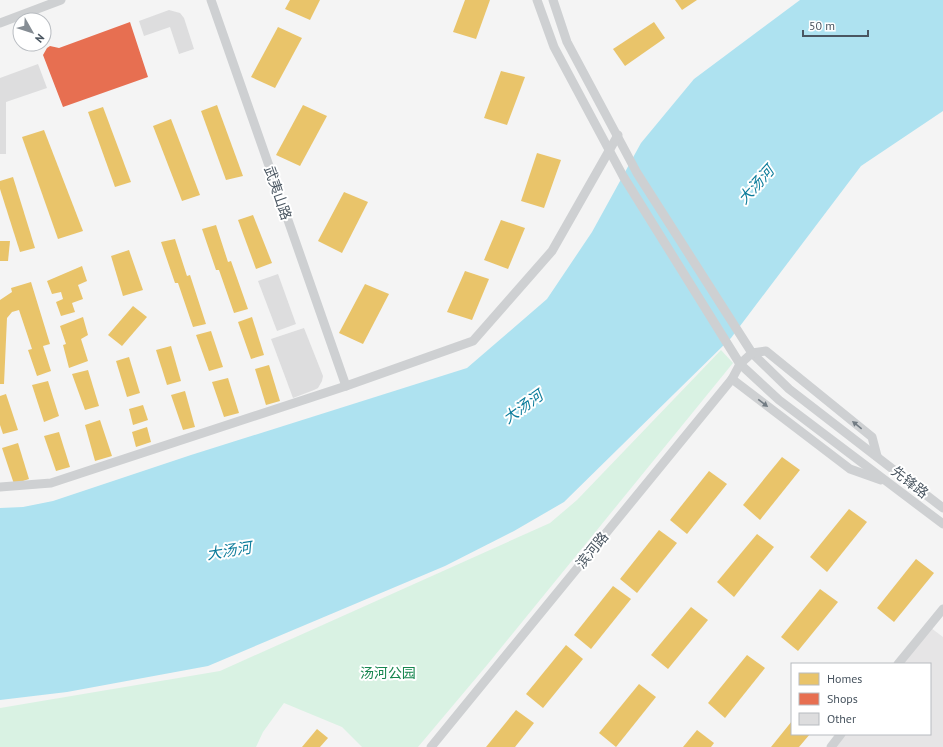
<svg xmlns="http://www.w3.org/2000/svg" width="943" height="747" viewBox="0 0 943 747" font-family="'PT Sans','Noto Sans SC',sans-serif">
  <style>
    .education { fill: #e6e5e6 }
    .green { fill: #d9f2e3 }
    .water { fill: #aee2f0 }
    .homes { fill: #e9c46a }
    .shops { fill: #e76f51 }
    .building { fill: #ddddde }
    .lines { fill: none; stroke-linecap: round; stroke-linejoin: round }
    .minor { stroke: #ced0d2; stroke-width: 9 }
    .oneway { fill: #727b83 }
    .labels { text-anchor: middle; stroke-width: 4; stroke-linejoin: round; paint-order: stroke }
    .street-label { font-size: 14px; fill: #4a5661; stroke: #fff }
    .park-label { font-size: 14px; fill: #17864f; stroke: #fff }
    .water-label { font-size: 15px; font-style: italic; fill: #0c7c9b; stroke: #fff }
  </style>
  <rect width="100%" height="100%" fill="#f4f4f4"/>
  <path class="education" d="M931,628l12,9v110h-108l10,-13h85v-70h-28z"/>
  <path class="green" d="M721,350l12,13 -246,302 -69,82h-56l-20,-20 -58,-24 -21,29 -7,15h-256v-39l220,-37 330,-148 27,-23z"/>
  <path class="water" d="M800,0h143v111l-82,55 -130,172 -167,164 -50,29 -69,35 -237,100 -141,26 -67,8v-192l23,-1 30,-6 138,-46 276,-87 80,-69 45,-67 49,-89 53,-64z"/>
  <g class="homes">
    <path d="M290,0h30l-10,20 -25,-11z"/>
    <path d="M465,0h25l-14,39 -23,-7z"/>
    <path d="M675,0h22l-15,10z"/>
    <path d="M654,22l11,16 -40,28 -12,-17z"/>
    <path d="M278,27l24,11 -27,50 -24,-11z"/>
    <path d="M501,71l24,6 -18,48 -23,-7z"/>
    <path d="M217,105l26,71 -17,4 -25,-69z"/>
    <path d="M303,105l24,11 -27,50 -24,-11z"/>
    <path d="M103,107l28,75 -16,5 -27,-75z"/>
    <path d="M171,119l29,76 -18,6 -29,-75z"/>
    <path d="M44,130l39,101 -25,8 -36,-102z"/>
    <path d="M537,153l24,7 -17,48 -23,-7z"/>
    <path d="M13,177l22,71 -15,4 -20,-63v-8z"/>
    <path d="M344,192l24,10 -26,51 -24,-12z"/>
    <path d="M253,215l19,48 -16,6 -18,-49z"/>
    <path d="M501,220l24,8 -17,41 -24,-9z"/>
    <path d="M216,225l12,37 3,-1 17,48 -14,4 -15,-43h-3l-14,-41z"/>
    <path d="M175,239l12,37 3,-1 16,49 -13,3 -15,-44h-3l-14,-41z"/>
    <path d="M0,241h10l-2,20h-8z"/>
    <path d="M129,250l14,40 -20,6 -12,-40z"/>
    <path d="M82,266l5,15 -9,4 5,14 -11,4 3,9 -14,4 -5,-14 7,-3 -2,-7 -9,2 -5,-13z"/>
    <path d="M465,271l24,8 -17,41 -25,-8z"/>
    <path d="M31,282l19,62 -7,2 8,25 -14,5 -9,-26 4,-1 -13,-39 -7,2 -5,6 -3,66h-4v-84l12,-8 -1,-4z"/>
    <path d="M365,284l24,10 -26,50 -24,-11z"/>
    <path d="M133,306l14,11 -25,29 -14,-11z"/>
    <path d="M83,317l5,18 -7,4 7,22 -19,7 -6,-23 3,-1 -6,-18z"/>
    <path d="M252,317l12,38 -13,4 -13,-37z"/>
    <path d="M211,331l12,36 -14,4 -13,-36z"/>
    <path d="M171,346l10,35 -14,4 -11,-35z"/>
    <path d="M129,357l11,36 -13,4 -11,-36z"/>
    <path d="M269,365l11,36 -14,4 -11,-36z"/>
    <path d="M88,370l11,36 -14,4 -13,-36z"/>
    <path d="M228,378l11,35 -15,4 -12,-35z"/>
    <path d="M48,381l11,35 -15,6 -12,-37z"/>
    <path d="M185,391l10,36 -12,3 -12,-35z"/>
    <path d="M6,394l12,36 -15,4 -3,-9v-29z"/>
    <path d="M143,405l5,15 -15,5 -4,-16z"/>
    <path d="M100,420l12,36 -17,5 -10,-36z"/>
    <path d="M147,427l4,15 -15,5 -4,-15z"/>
    <path d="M59,432l11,35 -14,4 -12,-35z"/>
    <path d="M18,443l11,36 -15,5 -12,-36z"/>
    <path d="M782,457l18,13 -40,50 -17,-15z"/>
    <path d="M709,471l18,13 -40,50 -17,-14z"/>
    <path d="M849,509l18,13 -40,50 -17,-15z"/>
    <path d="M659,530l18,13 -40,50 -17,-14z"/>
    <path d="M757,534l17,13 -40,50 -17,-15z"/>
    <path d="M916,559l18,14 -40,49 -17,-14z"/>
    <path d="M613,586l18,13 -40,50 -17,-14z"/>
    <path d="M820,589l18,13 -40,49 -17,-14z"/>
    <path d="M691,607l17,13 -40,49 -17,-14z"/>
    <path d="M566,645l17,14 -40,49 -17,-14z"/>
    <path d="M747,655l18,13 -40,50 -17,-15z"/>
    <path d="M639,684l17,13 -40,50 -17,-14z"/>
    <path d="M516,710l18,13 -19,24h-29z"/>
    <path d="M792,721v13h18l-11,13h-28z"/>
    <path d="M317,729l11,9 -8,9h-18z"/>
    <path d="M697,730l17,13 -3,4h-28z"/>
  </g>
  <path class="shops" d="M130,22l18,55 -85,30 -20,-52 4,-7 3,-2 9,2z"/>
  <g class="building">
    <path d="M169,10l11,3 4,5 10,31 -15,5 -9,-27 -26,9 -5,-15z"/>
    <path d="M38,64l9,24 -41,14v52h-6v-76z"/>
    <path d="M278,274l18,50 -19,7 -19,-50z"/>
    <path d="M304,328l19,48 -1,5 -4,7 -4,2 -21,8 -22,-59z"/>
  </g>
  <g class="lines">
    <g class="minor">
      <path d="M211,0l135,386"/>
      <path d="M537,0l17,47 69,129 117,188 39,36 164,124"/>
      <path d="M553,0l14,42 70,131 115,180 37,36 154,119"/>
      <path d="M0,23l61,-23"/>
      <path d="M752,353l14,-2 106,86 5,19"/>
      <path d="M732,379l118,90 31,11"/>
      <path d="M0,487l51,-4 295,-97 127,-45 79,-90 66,-116"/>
      <path d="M898,664l45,-55"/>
      <path d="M431,747l301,-368 8,-15 12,-11"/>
      <path d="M831,747l10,-13"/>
    </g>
  </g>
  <defs><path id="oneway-solid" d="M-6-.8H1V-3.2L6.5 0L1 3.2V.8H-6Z"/></defs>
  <g class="oneway">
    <use href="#oneway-solid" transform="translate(763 403) rotate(37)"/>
    <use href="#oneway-solid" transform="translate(857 425) rotate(-141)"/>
  </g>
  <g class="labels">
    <g class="street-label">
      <text transform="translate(278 193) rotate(71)" y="5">武夷山路</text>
      <text transform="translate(910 482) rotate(38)" y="5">先锋路</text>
      <text transform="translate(592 550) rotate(-51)" y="5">滨河路</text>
    </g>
    <g class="park-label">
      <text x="388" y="678">汤河公园</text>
    </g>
    <g class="water-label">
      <text transform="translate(756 185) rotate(-48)" y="5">大汤河</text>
      <text transform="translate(523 407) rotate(-36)" y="5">大汤河</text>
      <text transform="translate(229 551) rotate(-9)" y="5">大汤河</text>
    </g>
  </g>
  <rect x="791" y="663" width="140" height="72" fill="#ffffff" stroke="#b7bbc0"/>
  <rect x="799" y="673" width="20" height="12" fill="#e9c46a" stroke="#b7bbc0"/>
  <text x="827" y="683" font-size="12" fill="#4a5661">Homes</text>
  <rect x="799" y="693" width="20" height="12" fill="#e76f51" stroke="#b7bbc0"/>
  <text x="827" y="703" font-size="12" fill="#4a5661">Shops</text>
  <rect x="799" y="713" width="20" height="12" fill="#ddddde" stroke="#b7bbc0"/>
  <text x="827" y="723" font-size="12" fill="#4a5661">Other</text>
  <g transform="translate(32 32) rotate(129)"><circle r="19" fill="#ffffff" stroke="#b7bbc0"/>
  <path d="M0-3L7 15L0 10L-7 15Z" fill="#868d94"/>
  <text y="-6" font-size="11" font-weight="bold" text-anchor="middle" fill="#4a5661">N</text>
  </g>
  <path d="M803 30v6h65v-6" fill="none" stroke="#4a5661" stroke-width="2"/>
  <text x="809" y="30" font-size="12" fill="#4a5661" stroke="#ffffff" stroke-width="3" paint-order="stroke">50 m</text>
</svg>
